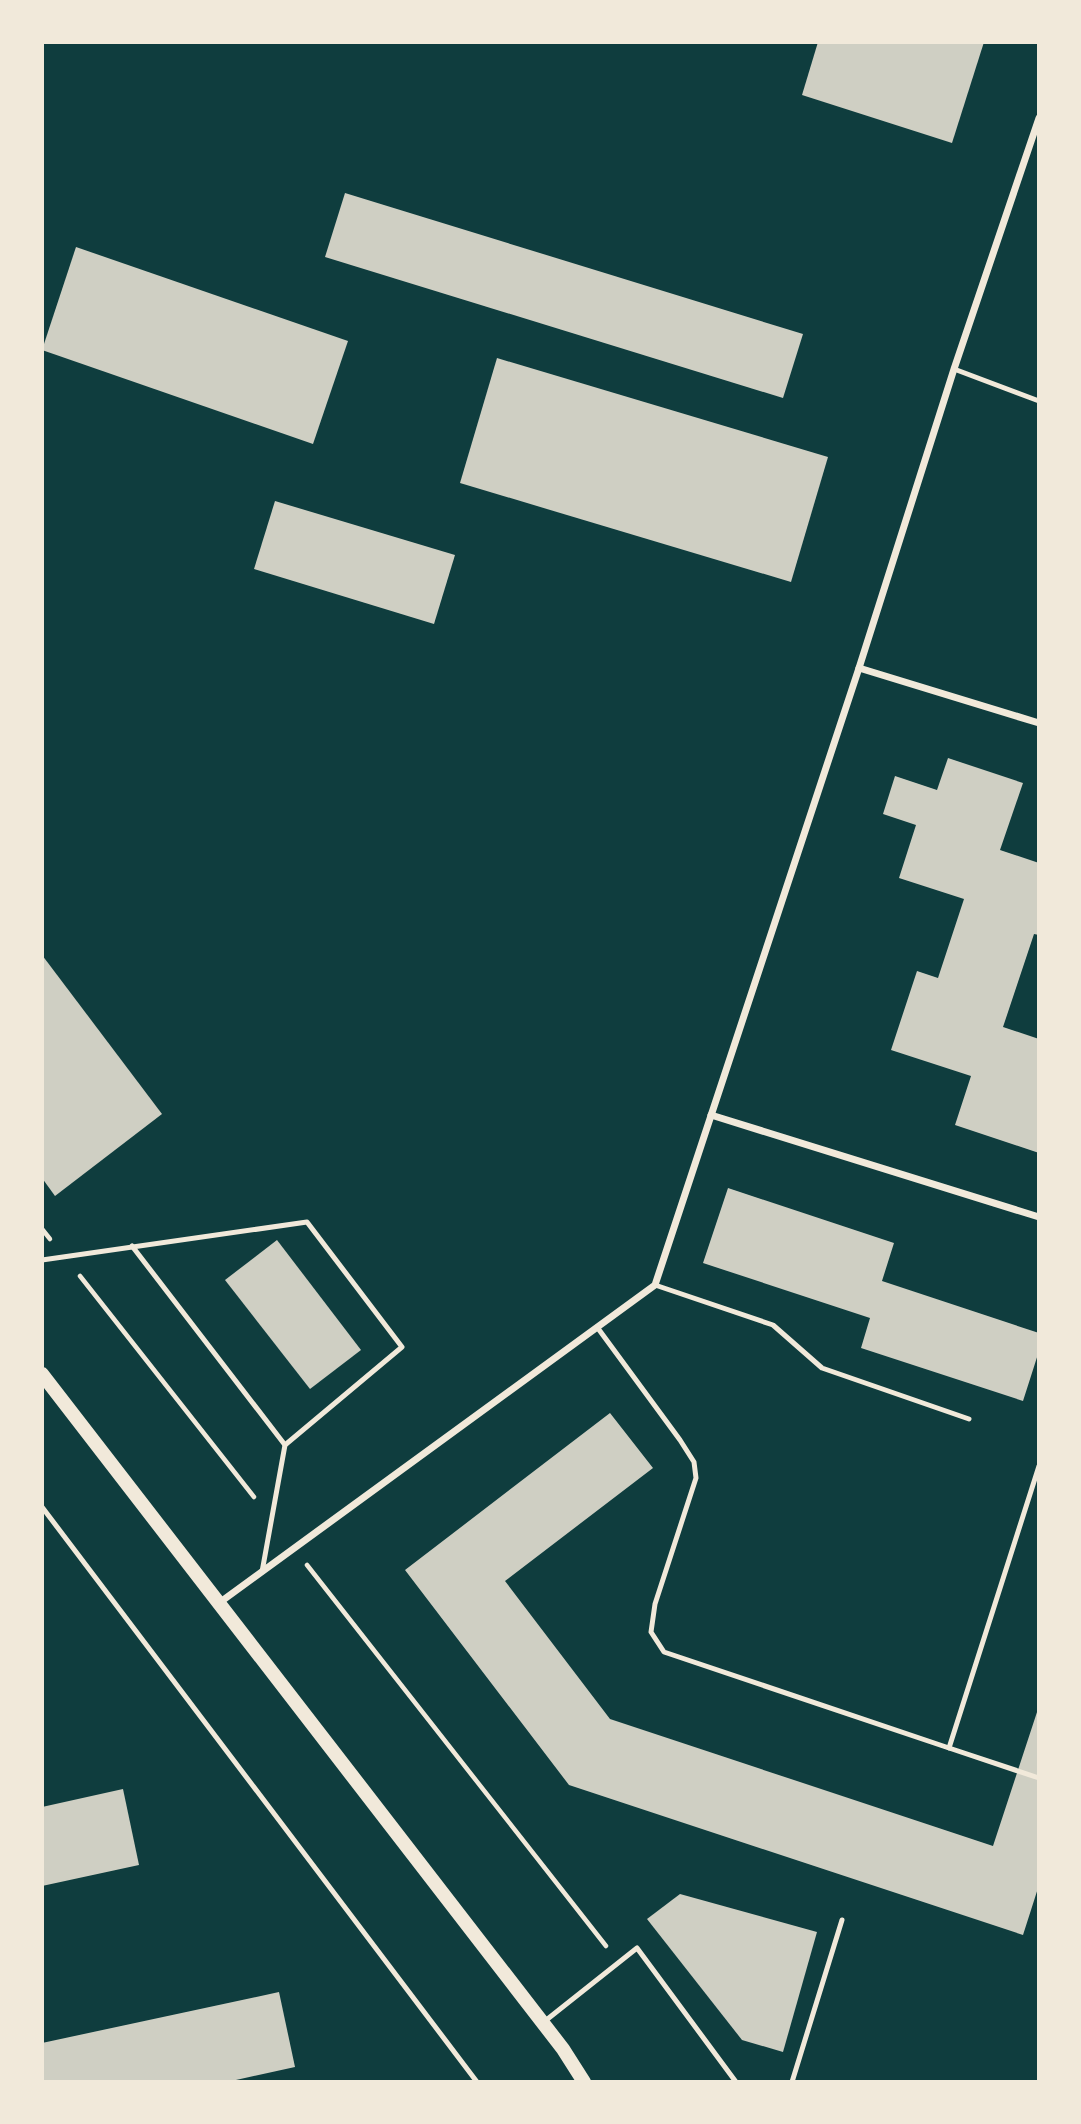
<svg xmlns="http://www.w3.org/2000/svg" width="1081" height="2124" viewBox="0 0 1081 2124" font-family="'Fira Sans',sans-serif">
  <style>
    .building { fill: #cfcfc3 }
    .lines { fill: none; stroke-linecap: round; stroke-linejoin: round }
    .path { stroke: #f1e9da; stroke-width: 4.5 }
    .service { stroke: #f1e9da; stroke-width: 5 }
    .minor { stroke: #f1e9da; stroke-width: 7 }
    .secondary { stroke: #f1e9da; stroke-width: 14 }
  </style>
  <rect width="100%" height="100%" fill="#0f3d3e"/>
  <g class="building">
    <path d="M818,42h166l-32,101 -150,-48z"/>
    <path d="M345,193l458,141 -20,64 -458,-141z"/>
    <path d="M76,247l272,94 -35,103 -271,-94z"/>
    <path d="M497,358l331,99 -37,125 -331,-99z"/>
    <path d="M275,501l180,54 -21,69 -180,-55z"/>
    <path d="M948,758l75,25 -23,67 39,13v72l-5,-1 -31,93 36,12v114l-84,-28 16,-49 -80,-26 26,-79 21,7 26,-79 -65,-21 17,-53 -33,-11 12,-38 42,14z"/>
    <path d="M42,955l120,159 -107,82 -13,-18z"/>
    <path d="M728,1188l166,55 -12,38 157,52v18l-16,50 -162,-53 9,-30 -167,-55z"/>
    <path d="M277,1240l84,110 -51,39 -85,-109z"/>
    <path d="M610,1413l43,55 -148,113 105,138 383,127 46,-140v179l-16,50 -454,-150 -164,-215z"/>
    <path d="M123,1789l16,76 -97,21v-79z"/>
    <path d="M680,1894l137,38 -34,120 -41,-12 -95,-121z"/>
    <path d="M279,1992l16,75 -68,15h-185v-39z"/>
  </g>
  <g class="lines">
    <g class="path">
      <path d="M42,1229l8,10"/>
      <path d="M80,1276l174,221"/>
      <path d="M307,1565l299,381"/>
    </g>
    <g class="service">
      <path d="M954,369l85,32"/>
      <path d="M132,1246l153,199"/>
      <path d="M42,1260l265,-38 95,125 -117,98 -23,127"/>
      <path d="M655,1285l118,40 49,43 147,51"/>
      <path d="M597,1327l83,113 14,22 2,16 -41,126 -4,28 13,20 285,96 90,-282"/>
      <path d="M42,1507l435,575"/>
      <path d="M949,1748l90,30"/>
      <path d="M545,2021l92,-73 99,134"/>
      <path d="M792,2082l50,-162"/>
    </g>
    <g class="minor">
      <path d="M859,668l180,55"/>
      <path d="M711,1115l328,102"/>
      <path d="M219,1603l436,-318 204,-617 95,-299 85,-251"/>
    </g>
    <path class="secondary" d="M42,1374l521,675 21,33"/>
  </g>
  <rect width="1081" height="2124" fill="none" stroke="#f1e9da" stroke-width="88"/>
</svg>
